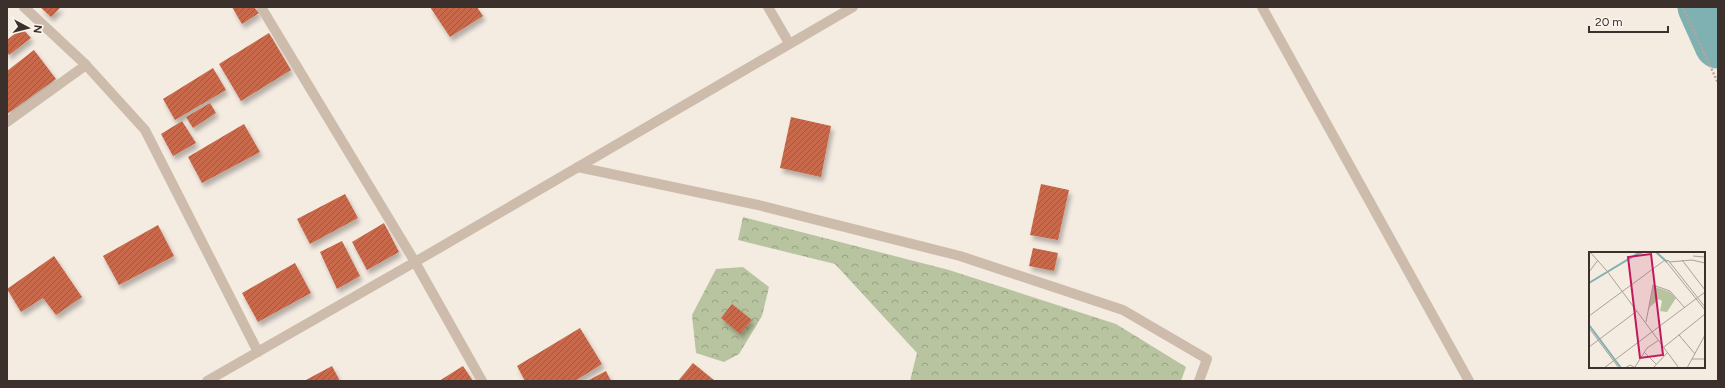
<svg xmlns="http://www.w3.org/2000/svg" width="1725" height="388" viewBox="0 0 1725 388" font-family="Figtree,sans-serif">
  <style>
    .forest { fill: url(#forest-crowns) }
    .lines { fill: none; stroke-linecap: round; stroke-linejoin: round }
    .river { stroke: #7fb0b2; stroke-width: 47 }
    .building { fill: url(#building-hatch); filter: url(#shadow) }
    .path { stroke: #b9a596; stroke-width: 2.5; stroke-dasharray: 2 2; stroke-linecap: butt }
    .street { stroke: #cdbbac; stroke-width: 10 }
    .inset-river { fill: none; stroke: #7fb0b2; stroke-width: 2 }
    .inset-road { fill: none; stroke: #aaa098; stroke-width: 1 }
    .view { fill: #c2185b; fill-opacity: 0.15; stroke: #c2185b; stroke-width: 2 }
    .inset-edge { fill: none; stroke: #3b302b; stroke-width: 2 }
  </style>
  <defs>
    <pattern id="forest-crowns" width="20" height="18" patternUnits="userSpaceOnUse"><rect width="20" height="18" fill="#b8c4a0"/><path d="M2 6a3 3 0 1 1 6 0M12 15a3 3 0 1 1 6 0" fill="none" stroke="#97a083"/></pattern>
    <pattern id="building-hatch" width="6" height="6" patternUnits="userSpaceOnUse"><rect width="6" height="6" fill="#c8694b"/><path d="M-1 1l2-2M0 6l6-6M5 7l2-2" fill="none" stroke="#a4573f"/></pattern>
    <filter id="shadow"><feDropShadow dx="2.5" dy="4.5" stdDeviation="2" flood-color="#0004"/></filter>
  </defs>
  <rect width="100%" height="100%" fill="#f4ebe1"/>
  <g class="forest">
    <path d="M743,217l206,53 167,54 70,43 -5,14h-271l7,-28 -82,-89 -97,-24z"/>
    <path d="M743,267l26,20 -7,29 -23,38 -15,8 -28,-9 -4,-38 24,-46z"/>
  </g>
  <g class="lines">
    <path class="river" d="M1701,7l17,38"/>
  </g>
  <g class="building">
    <path d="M40,7h21l-10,10z"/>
    <path d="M232,7h22l5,6 -17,11z"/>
    <path d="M430,7h47l6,9 -33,21z"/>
    <path d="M22,28l9,10 -22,17 -2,-3v-12z"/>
    <path d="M269,33l22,37 -50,31 -22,-37z"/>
    <path d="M34,50l22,29 -49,35v-43z"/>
    <path d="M213,68l13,22 -51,30 -12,-21z"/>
    <path d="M210,103l6,10 -23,15 -7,-11z"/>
    <path d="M791,117l40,9 -10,51 -41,-9z"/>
    <path d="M182,121l14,22 -23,13 -12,-22z"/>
    <path d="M244,124l16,28 -58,31 -14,-26z"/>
    <path d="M1041,184l28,6 -11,50 -28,-5z"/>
    <path d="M345,194l13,24 -48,26 -13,-25z"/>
    <path d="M384,223l15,29 -32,18 -15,-28z"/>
    <path d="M158,225l16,31 -55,29 -16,-29z"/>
    <path d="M342,241l18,35 -23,13 -17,-37z"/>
    <path d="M1033,248l25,5 -4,18 -25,-5z"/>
    <path d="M54,256l28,41 -26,18 -13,-17 -22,14 -14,-23z"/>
    <path d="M295,263l16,30 -53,29 -16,-29z"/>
    <path d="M732,304l20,16 -12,14 -19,-16z"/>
    <path d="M580,328l22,36 -27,17h-50l-8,-15z"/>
    <path d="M693,363l22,18h-37z"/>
    <path d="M332,366l8,15h-36z"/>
    <path d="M463,366l10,15h-34z"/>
    <path d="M606,371l5,10h-24z"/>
  </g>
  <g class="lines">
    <path class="path" d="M1683,7l35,76"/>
    <g class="street">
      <path d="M24,7l62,58 59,65 113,222"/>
      <path d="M261,7l154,255 67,119"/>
      <path d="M768,7l21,36"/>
      <path d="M1262,7l207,374"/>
      <path d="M7,122l79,-57"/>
      <path d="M578,167l180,38 202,51 163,54 84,49 -8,22"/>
      <path d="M207,381l208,-119 438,-255"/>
    </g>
  </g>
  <g transform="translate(1589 252)">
    <rect width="116" height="116" fill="#f4ebe1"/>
    <path d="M64,34l17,6 6,6 -9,14 -7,-1 2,-10 -3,-2 -9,8 -2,6z" fill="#b8c4a0"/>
    <path class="inset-river" d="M67,0l11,10M0,31l48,-29 7,-2M0,73l32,43"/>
    <path class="inset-road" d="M1,0l17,19 72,97M104,4l12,1M93,8l23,30M77,10l2,-2 37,47M80,10l23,-2 13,3M0,20l9,-12M0,64l76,-56 40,50M57,70l7,-37 17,6 15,17M0,76l30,40M90,83l16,19M0,95l48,-36M75,95l41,-33M55,100l12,12M103,107h13M46,115l12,-19 12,-8M15,116l101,-76M36,116l5,-3 6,3M64,116l15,-16M98,116l18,-33"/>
    <path class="view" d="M62,2l12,101 -23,3 -12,-101z"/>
    <rect width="116" height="116" class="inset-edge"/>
  </g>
  <rect width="1725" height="388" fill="none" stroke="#3b302b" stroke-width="16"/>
  <g transform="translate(28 28) rotate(97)" stroke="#fbf5ee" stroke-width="3" paint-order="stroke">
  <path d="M0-3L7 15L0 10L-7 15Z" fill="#3b302b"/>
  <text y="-6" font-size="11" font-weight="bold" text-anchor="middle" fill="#3b302b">N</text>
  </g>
  <path d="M1589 26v6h79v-6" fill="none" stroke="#3b302b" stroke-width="2"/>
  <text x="1595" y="26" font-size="12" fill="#3b302b" stroke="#fbf5ee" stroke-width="3" paint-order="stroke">20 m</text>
</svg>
